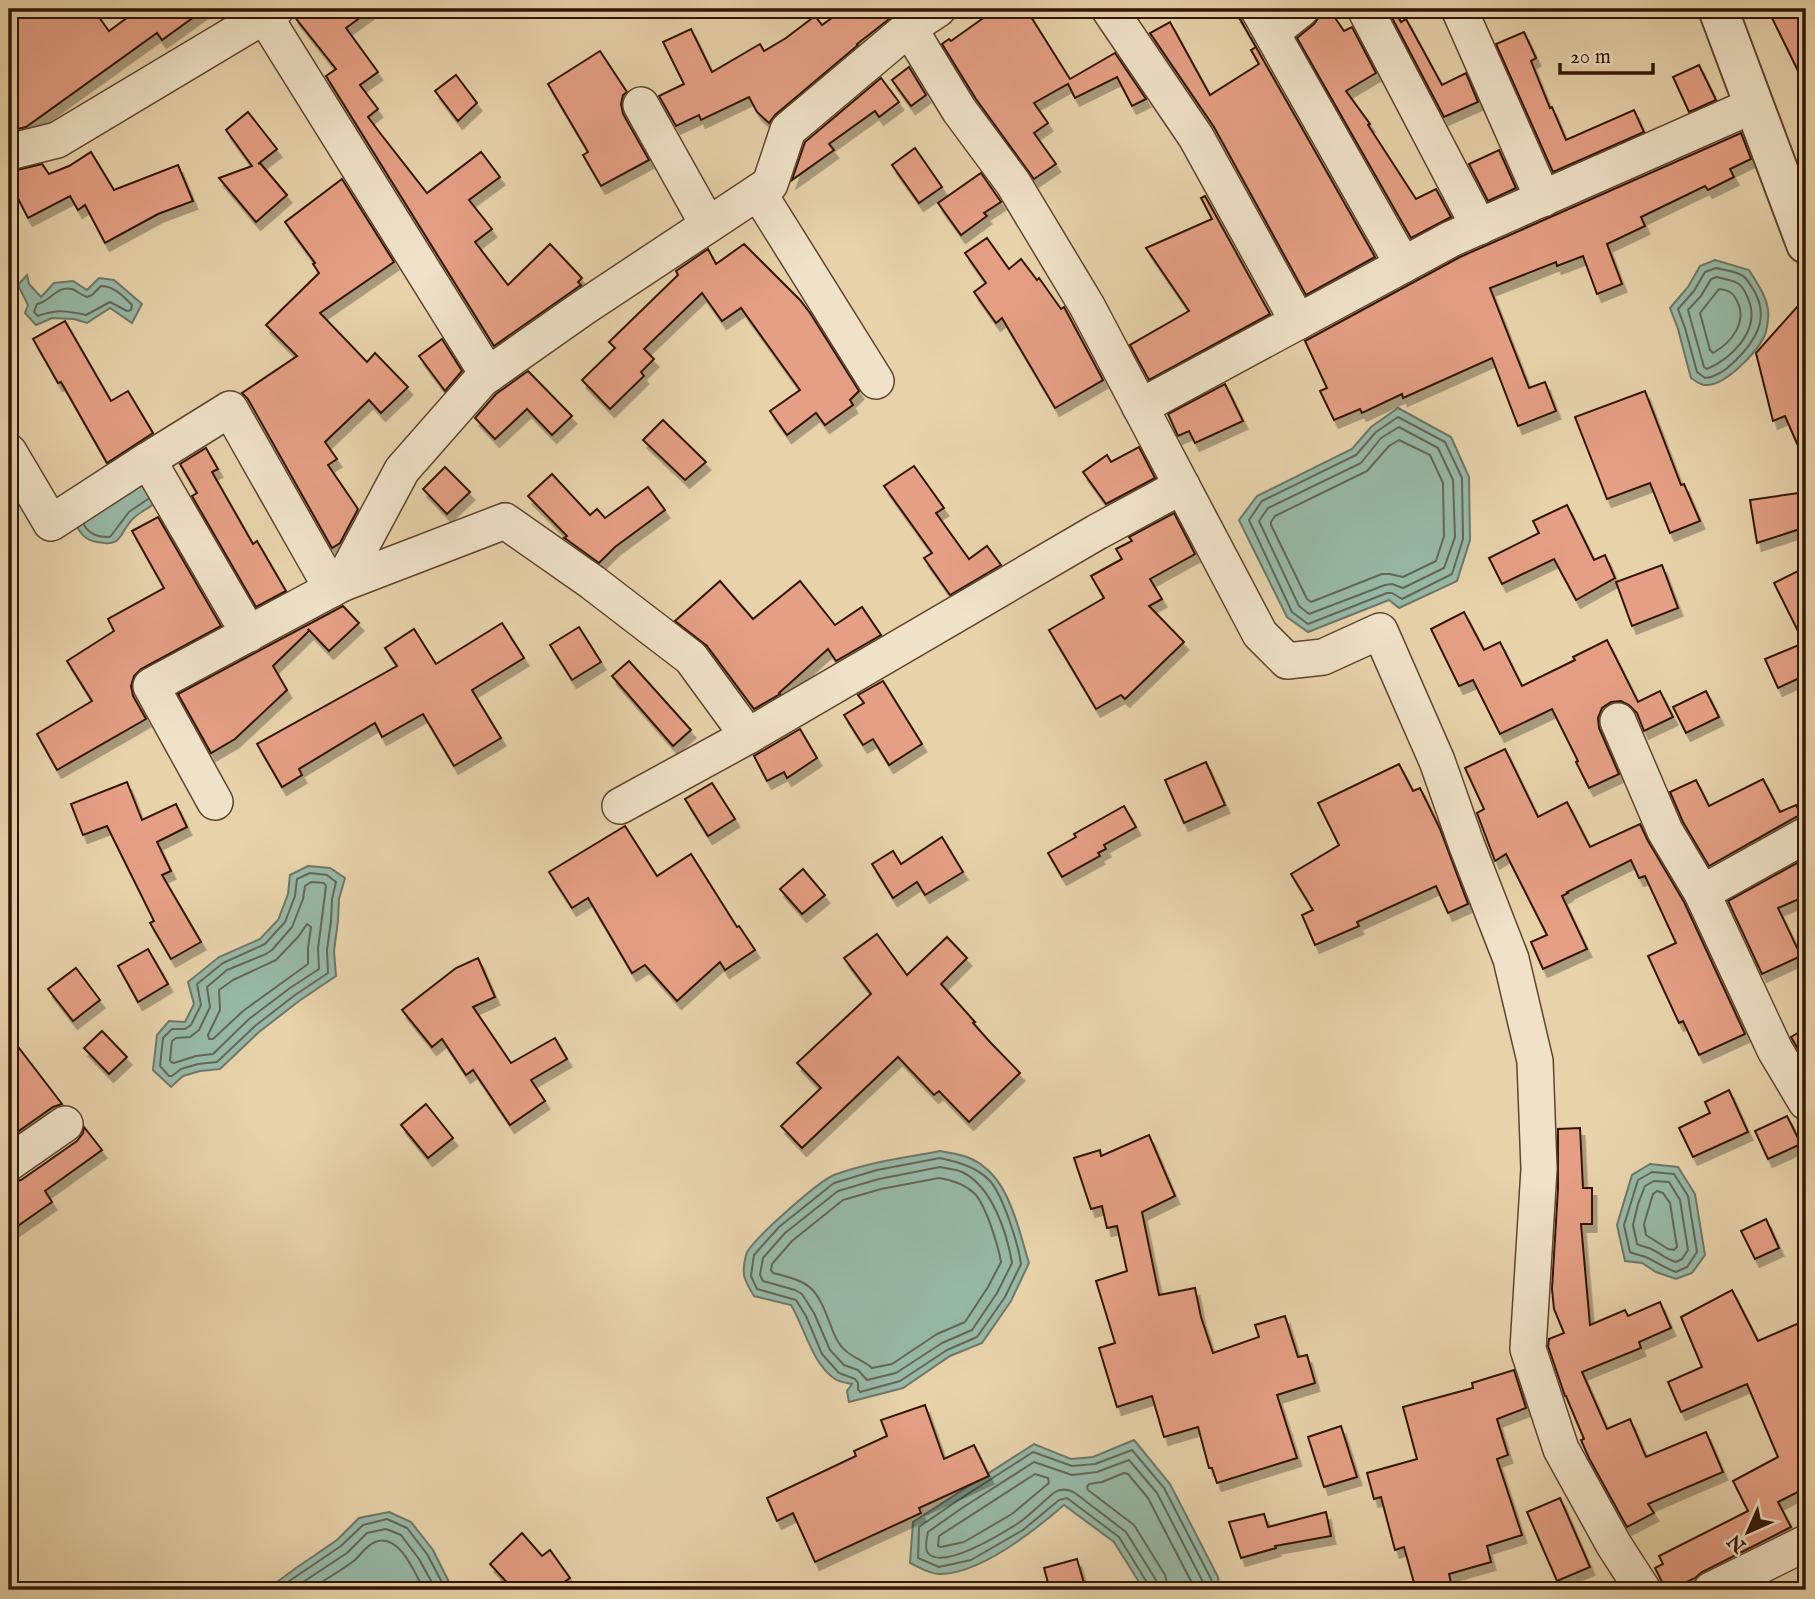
<svg xmlns="http://www.w3.org/2000/svg" width="1815" height="1599" viewBox="0 0 1815 1599" font-family="'IM FELL English',serif">
  <style>
    .water { fill: #97b8a7; stroke: #6f7766; stroke-width: 2 }
    .lines { fill: none; stroke-linecap: round; stroke-linejoin: round }
    .shore { stroke: #646756; stroke-width: 2 }
    .building { fill: #e59f84; stroke: #321605; stroke-width: 2; filter: url(#shadow) }
    .minor-casing { stroke: #5f452e; stroke-width: 38 }
    .tertiary-casing { stroke: #5f452e; stroke-width: 42 }
    .minor { stroke: #efe2c8; stroke-width: 35 }
    .tertiary { stroke: #efe2c8; stroke-width: 38 }
  </style>
  <defs>
    <filter id="shadow"><feDropShadow dx="4.5" dy="8" stdDeviation="0" flood-color="#0004"/></filter>
  </defs>
  <rect width="100%" height="100%" fill="#e7d2aa"/>
  <filter id="stains"><feTurbulence type="fractalNoise" baseFrequency=".00286" numOctaves="4"/><feColorMatrix values="0 0 0 0 .2 0 0 0 0 .09 0 0 0 0 .02 0 0 0 .5 -.17"/></filter>
  <radialGradient id="worn" r=".72"><stop offset=".6" stop-color="#630" stop-opacity="0"/><stop offset="1" stop-color="#630" stop-opacity=".3"/></radialGradient>
  <g class="water">
    <path d="M1715,260l34,10c8,13 17,25 19,40 1,7 -1,21 -4,27 -8,16 -40,50 -59,48 -5,0 -9,-4 -14,-7l-13,-49 -8,-21 18,-21 12,-21z"/>
    <path d="M27,275l2,9 12,13 13,-14 19,-2 14,9 12,-12 15,2 28,24 -10,19 -22,-15 -23,15 -13,-4 -22,-1 -16,7 -11,-12 3,-8 -10,-20z"/>
    <path d="M1398,408l53,29 18,40 1,63 -13,41 -58,27 -10,-8 -81,32 -21,-15 -48,-97 18,-24 95,-47 19,-22z"/>
    <path d="M140,475l15,28c-6,5 -13,8 -19,13 -18,14 -10,32 -39,26 -12,-2 -16,-8 -21,-17z"/>
    <path d="M308,866l22,2 15,10 -6,21 -1,22 -4,30 2,25 -37,25 -40,31 -39,37 -20,2 -17,5 -12,11 -18,-17 4,-35 12,-14 16,1 9,-18 -6,-22 31,-25 41,-18 18,-19 10,-26 2,-19z"/>
    <path d="M940,1151c9,2 19,3 27,6 42,16 50,68 62,106l-18,38 -29,42 -32,13 -47,32 -54,14 -2,-11 5,-7c-5,-1 -13,-2 -17,-5 -23,-15 -30,-51 -44,-74l-37,-9c-10,-16 -13,-22 -8,-41 4,-14 73,-74 88,-80 34,-13 71,-17 106,-24z"/>
    <path d="M1650,1164l28,3 17,27 10,61 -13,18 -16,6 -20,-7 -14,-9 -17,-2 -8,-36 15,-50z"/>
    <path d="M1134,1440l36,44 48,93 2,13h-76l-30,-48 -50,-37c-30,26 -82,68 -123,69 -10,1 -22,-7 -31,-11l3,-41 121,-78 37,15 22,-2z"/>
    <path d="M389,1512l22,10 22,28 20,40h-187l30,-22 41,-28 22,-22z"/>
  </g>
  <g class="lines">
    <g class="shore">
      <path d="M1716,268c8,2 20,3 27,8 4,2 7,9 10,13 18,29 2,53 -19,73 -8,8 -18,15 -29,16l-8,-6 -12,-44 -7,-19 16,-18 11,-19z"/>
      <path d="M1717,277c6,2 16,3 22,7 5,4 9,14 11,20 8,28 -18,54 -43,65l-3,-2 -16,-57 13,-14 10,-17z"/>
      <path d="M101,286c13,0 22,10 31,19l-1,5 -4,1 -17,-9 -24,13c-19,-4 -29,-6 -48,1l-4,-4 3,-8c13,-2 20,-19 35,-15 5,2 9,6 15,8l5,-2z"/>
      <path d="M1719,289c9,1 14,3 18,12 11,21 -6,42 -24,52l-3,-3 -10,-37z"/>
      <path d="M1398,417l47,25 17,36 1,61 -11,35 -50,25 -10,-6h-5l-79,31 -16,-12 -43,-92 13,-19 94,-46 20,-23z"/>
      <path d="M1399,427l39,21 15,32 2,57 -11,31 -41,20 -11,-4 -7,1 -76,29 -10,-8 -40,-85 9,-13 93,-45 20,-25z"/>
      <path d="M1399,440l31,15 13,28 1,53 -8,25 -33,16 -13,-3h-8l-71,28 -4,-3 -36,-74v-3l4,-6 92,-45 22,-25z"/>
      <path d="M84,525c6,10 14,12 26,12l19,-25 19,-13"/>
      <path d="M310,873l17,2 9,7 -4,17 -1,22 -4,29 1,23 -33,22 -40,31 -38,36 -19,2 -17,5 -9,7h-3l-9,-10 3,-28 9,-9h13l6,-4 10,-20 -4,-21 26,-21 42,-19 20,-22 10,-26 2,-17z"/>
      <path d="M311,882l13,1 2,3 -8,63 1,20 -29,19 -41,31 -36,35 -17,2 -22,7 -3,-1 -1,-2 2,-19 4,-3 14,-1 9,-7 11,-23 -3,-20 20,-17 39,-16 6,-4 20,-23 11,-28 2,-13z"/>
      <path d="M307,924l4,3 -3,21v16l-65,47 -30,28h-4l-1,-4 12,-25 -1,-20 14,-10 43,-20 22,-23z"/>
      <path d="M940,1158c18,4 37,9 50,23 13,15 28,62 31,83l-16,33 -28,40 -30,13 -47,31 -40,11 -2,-3v-6l-3,-4 -16,-6 -17,-19 -16,-38 -10,-16 -39,-11 -6,-13 3,-21 25,-28 55,-44 43,-13z"/>
      <path d="M940,1167c7,2 16,2 22,5 30,14 45,61 50,91l-15,30 -25,37 -30,13 -46,30 -29,7 -9,-10 -14,-5 -14,-15 -16,-37 -12,-19 -7,-4 -32,-9 -3,-6 3,-17 22,-25 53,-42 41,-12z"/>
      <path d="M1652,1172l22,2 14,22 9,56 -10,15 -11,5c-11,-4 -18,-9 -28,-14 -6,-3 -12,-3 -18,-6l-6,-27 14,-45z"/>
      <path d="M939,1178c13,2 26,6 36,16 11,12 23,51 26,68l-13,25 -23,35 -28,12 -45,30 -20,4c-10,-9 -23,-11 -31,-22 -6,-7 -9,-17 -12,-25 -14,-36 -20,-39 -56,-48l-2,-3 1,-6 20,-23 51,-41 38,-11z"/>
      <path d="M1654,1181l15,1 11,18 8,50 -6,9 -6,3c-11,-3 -17,-10 -27,-14 -4,-1 -8,-2 -12,-4l-4,-19 5,-21 7,-18z"/>
      <path d="M1657,1191l6,2 7,10 7,44 -3,3 -6,-1 -22,-14 -2,-11 9,-30z"/>
      <path d="M1035,1474l13,4 1,5 -37,31 -48,28 -23,5 -3,-1 1,-10z"/>
      <path d="M276,1590l65,-44 22,-21 24,-6 20,9 20,26 19,36"/>
      <path d="M291,1590l56,-37 20,-20 19,-4 15,6 18,24 17,31"/>
      <path d="M309,1590c15,-10 32,-19 46,-30 6,-6 12,-15 20,-18 24,-10 40,31 49,48"/>
      <path d="M1149,1590l-1,-6 -29,-47 -52,-39 -8,2 -36,30 -52,30 -32,7 -21,-9 1,-31 38,-26 76,-49 39,14 23,-2 37,-14 32,38 47,91 2,11"/>
      <path d="M1158,1590l-2,-10 -30,-48 -51,-39c-7,-4 -13,-5 -20,-1 -13,10 -24,23 -38,32 -14,9 -75,47 -89,29 -4,-4 -1,-16 0,-21l34,-24 72,-46 38,13 25,-3 32,-12 28,33 46,89 1,8"/>
      <path d="M1169,1590l-4,-15 -31,-50 -46,-35 -1,-3 2,-3 13,-2 22,-9 4,1 20,24 45,87 1,5"/>
    </g>
  </g>
  <g class="building">
    <path d="M9,9h84l16,22 30,-22h66l-43,31 -5,-7 -131,94 -17,4z"/>
    <path d="M296,9h76l-26,19 32,44 -18,13 18,24 -10,8 12,16 47,60 54,-41 19,25 -31,23 23,29 -17,13 33,43 42,-41 32,34 -4,4 3,3 -87,61 -168,-270 10,-7 -42,-53z"/>
    <path d="M844,9h58l-45,35 1,1 -83,70 -6,8 -12,-11 -8,-15 -48,23 -2,-5 -23,11 -17,-30 25,-12 -21,-42 28,-13 21,43 48,-28 4,7 22,-13 29,-22 7,9z"/>
    <path d="M996,9h30l44,70 45,-26 31,46 -14,7 -15,-29 -42,21 -7,-14 -34,19 14,20 -14,10 22,31 -22,15 -58,-80 -34,-55 7,-5 2,2z"/>
    <path d="M1234,9h4l2,10 135,238 -69,38 -92,-168 -64,-94 20,-11 40,73 49,-31 -8,-14 5,-3z"/>
    <path d="M1321,9h8l15,22 8,-4 24,46 -30,18 24,33 -2,1 48,74 20,-10 15,28 -40,21 -114,-200 17,-14 5,-7z"/>
    <path d="M1791,9h15v78l-34,-69z"/>
    <path d="M1395,11l6,11 5,-3 36,66 24,-12 12,29 -34,15 -54,-103z"/>
    <path d="M1524,32l12,26 -5,3 19,47 2,-1 14,33 68,-30 10,22 -91,40 -57,-128z"/>
    <path d="M600,51l27,41 -4,3 -2,9 2,10 26,46 -48,26 -18,-31 5,-3 -40,-68z"/>
    <path d="M1699,65l17,35 -27,12 -16,-35z"/>
    <path d="M909,67l17,28 -15,11 -19,-26z"/>
    <path d="M456,75l21,28 -19,18 -23,-30z"/>
    <path d="M881,78l18,24 -20,15 -4,-6 -46,33 5,6 -42,30 13,-38z"/>
    <path d="M248,112l29,37 -19,15 2,-1 27,32 -31,27 -37,-44 33,-12 -26,-36z"/>
    <path d="M1741,133l10,26 -21,10 4,8 -26,13 -3,-4 -64,31 4,9 -38,18 15,40 -25,10 -14,-38 -26,10 -1,-4 -66,26 39,100 16,-6 11,29 -38,15 -26,-68 -89,40 -1,-4 -40,19 -2,-4 -26,11 -14,-29 7,-3 -22,-47 155,-84z"/>
    <path d="M915,148l27,39 -23,16 -27,-38z"/>
    <path d="M1499,150l17,38 -28,13 -19,-37z"/>
    <path d="M91,152l23,38 64,-25 15,36 -35,13 -53,29 -20,-38 -7,5 -8,-14 -42,22 -19,-37v-9l33,-8 7,10 20,-8z"/>
    <path d="M981,173l20,29 -17,11 3,3 -26,19 -23,-32z"/>
    <path d="M342,179l52,83 -74,51 47,49 8,-9 33,34 -27,26 -12,-13 -44,42 12,17 -9,6 30,44 -18,34 -8,5 -84,-149 -6,-6 55,-37 -31,-31 53,-52 -6,-9 2,-1 -30,-41z"/>
    <path d="M1205,196l65,118 -121,66 -19,-35 59,-34 -43,-63 66,-29 -11,-21z"/>
    <path d="M987,238l22,31 12,-10 16,21 2,-2 22,31 3,-2 39,73 -48,28 -53,-90 -6,5 -22,-31 12,-9 -21,-30z"/>
    <path d="M744,244l56,56 10,13 49,78 -9,9 3,5 -28,20 -9,-12 -29,22 -17,-24 30,-21 -59,-82 -19,13 -20,-28 -58,56 10,10 -13,13 3,4 -34,33 -28,-29 33,-32 -6,-6 69,-67 -2,-4 32,-22 8,15z"/>
    <path d="M1806,297v167l-21,-48 -12,5 -17,-68z"/>
    <path d="M65,321l46,80 17,-10 25,42 -46,30 -46,-81 -3,1 -25,-44z"/>
    <path d="M442,339l20,32 -17,20 -26,-35z"/>
    <path d="M528,371l44,45 -20,19 -25,-26 -32,30 -20,-21 21,-24z"/>
    <path d="M1225,384l18,37 -48,22 -6,-12 -11,5 -10,-22z"/>
    <path d="M1645,391l36,94 3,-1 16,37 -30,12 -20,-50 -43,16 -32,-82z"/>
    <path d="M663,420l43,42 -21,18 -42,-40z"/>
    <path d="M1139,447l16,31 -49,26 -23,-32 24,-17 4,7z"/>
    <path d="M206,448l12,21 -6,3 41,72 4,-3 29,50 -30,16 -64,-111 5,-3 -17,-29z"/>
    <path d="M914,466l30,42 -8,5 33,46 18,-13 14,19 -51,30 -26,-37 8,-5 -48,-67z"/>
    <path d="M445,467l25,25 -23,22 -24,-25z"/>
    <path d="M552,474l38,41 7,-6 8,9 43,-31 17,23 -50,37 -16,16 -33,-24 -2,-1 3,-2 -39,-40z"/>
    <path d="M1806,492v35l-49,16 -7,-43z"/>
    <path d="M1567,505l27,55 11,-5 10,23 -39,22 -22,-41 -52,25 -13,-26 50,-25 -6,-12z"/>
    <path d="M1174,513l21,41 -45,25 12,20 -13,7 35,36 -59,57 -4,-4 -25,14 -47,-79 55,-32 -13,-22 31,-17 -6,-10 16,-8 -3,-4z"/>
    <path d="M158,517l63,109 -80,43 -7,7 -3,10 2,10 13,23 -89,51 -20,-36 55,-33 -25,-40 47,-30 -6,-12 56,-31 -32,-57z"/>
    <path d="M1662,565l16,43 -46,18 -16,-44z"/>
    <path d="M1806,567v108l-28,13 -13,-29 39,-16 -30,-60z"/>
    <path d="M720,581l33,38 47,-38 35,44 27,-18 19,28 -45,26 -8,-12 -49,44 1,1 -26,15 -47,-63 -32,-25z"/>
    <path d="M343,606l16,17 -30,28 -21,-22 1,2 -36,35 14,24 -52,49 -24,14 -33,-59z"/>
    <path d="M1464,612l20,38 16,-8 22,44 53,-26 -2,-3 34,-17 31,62 22,-11 13,26 -29,14 -7,-18 -8,-8 -8,-4 -10,1 -9,6 -4,10 1,10 20,46 -30,14 -13,-26 2,-1 -26,-52 -52,25 -27,-54 -14,6 -28,-57z"/>
    <path d="M502,623l22,35 -52,32 29,48 -47,28 -31,-52 -41,23 -7,-14 -76,46 3,6 -20,12 -25,-43 140,-78 -12,-18 29,-19 22,35z"/>
    <path d="M579,627l22,35 -29,18 -22,-35z"/>
    <path d="M629,661l62,69 -18,16 -61,-70z"/>
    <path d="M883,681l39,63 -33,21 -16,-26 -10,6 -19,-30 20,-12 -6,-8z"/>
    <path d="M1706,691l13,26 -33,16 -13,-26z"/>
    <path d="M800,729l17,29 -30,20 -3,-6 -17,9 -13,-25z"/>
    <path d="M1505,749l33,68 29,-15 23,45 50,-23 8,17 36,61 61,132 -46,21 -16,-34 -4,2 -31,-67 28,-13 -31,-67 -6,2 -8,-18 -64,32 1,1 -6,3 25,53 -44,20 -12,-27 16,-7 -41,-81 -11,7 -18,-48 7,-4 -19,-41z"/>
    <path d="M1206,762l19,43 -41,18 -19,-43z"/>
    <path d="M1399,764l14,27 7,-3 20,41 28,75 -20,9 -12,-27 -79,36 2,4 -44,19 -13,-30 11,-5 -22,-36 48,-29 -21,-42z"/>
    <path d="M1763,779l17,33 16,-7 6,11 -6,1 -87,49 -26,-44 -13,-30 26,-12 13,26z"/>
    <path d="M127,782l15,38 34,-16 11,23 -30,15 14,29 -9,4 39,67 -30,17 -21,-36 4,-2 -47,-95 -24,9 -12,-31z"/>
    <path d="M712,783l23,36 -27,17 -23,-37z"/>
    <path d="M1124,806l12,21 -32,18 2,4 -8,4 2,3 -38,21 -14,-24 28,-16 -2,-3z"/>
    <path d="M625,826l32,50 34,-22 46,73 2,-1 16,24 -30,20 -5,-8 -43,39 -32,-36 -13,8 -44,-75 -16,10 -23,-36z"/>
    <path d="M942,837l21,35 -38,23 -8,-13 -24,16 -21,-34 21,-13 8,13z"/>
    <path d="M1806,858v38l-28,12 23,48 -39,18 -34,-73z"/>
    <path d="M803,869l22,26 -23,19 -22,-25z"/>
    <path d="M877,934l30,41 40,-38 20,21 -26,26 34,38 -2,1 17,19 30,31 -51,49 -30,-31 -5,4 -36,-38 -96,91 -21,-22 40,-38 -24,-25 74,-69 -27,-36z"/>
    <path d="M148,949l20,35 -30,18 -20,-36z"/>
    <path d="M478,958l17,39 -22,10 38,56 44,-25 12,21 -36,21 14,21 -35,24 -37,-55 -7,5 -24,-36 -10,8 -30,-37 54,-42z"/>
    <path d="M76,968l24,32 -27,21 -25,-32z"/>
    <path d="M1806,1028v35l-15,-26z"/>
    <path d="M102,1031l25,26 -18,17 -25,-26z"/>
    <path d="M9,1035l53,69 -9,3 -40,28 -4,-6z"/>
    <path d="M1729,1090l19,42 -55,25 -14,-29 31,-15 -5,-11z"/>
    <path d="M426,1104l27,34 -25,20 -27,-33z"/>
    <path d="M1787,1116l14,28 -33,15 -13,-28z"/>
    <path d="M84,1127l18,23 -57,41 7,11 -43,30v-49l12,-3 56,-39 6,-8z"/>
    <path d="M1580,1128l3,60h9v36h-11l9,101 35,-15 3,6 32,-14 11,26 -32,14 2,6 -59,24 25,57 23,-10 16,38 60,-25 17,40 -75,32 6,9 -27,14 -38,-69 -8,-18 3,-1 -18,-43h-1l-17,-50 1,-7 15,-6 -10,-24 -2,-20 6,-101v-59z"/>
    <path d="M1149,1135l26,61 -33,16 17,83 36,-7 6,29 12,36 46,-16 -4,-12 30,-9 13,41 9,-2 8,28 -38,12 20,63 -80,25 -5,-15h-3l-11,-41 -34,10 -12,-41 -35,11 -18,-59 16,-5 -19,-62 31,-10 -10,-45 -10,2 -5,-22 -11,3 -17,-51 26,-8 1,6z"/>
    <path d="M1766,1219l13,29 -24,11 -14,-28z"/>
    <path d="M1732,1290l26,51 48,-21v168l-28,14 13,25 -89,45 -7,6 -24,12h-5l-11,-22 8,-4 -4,-8 89,-45 -15,-30 45,-24 -31,-73 -66,28 -13,-30 34,-15 -21,-50z"/>
    <path d="M1514,1370l12,38 -29,11 11,36 -11,4 25,76 -35,11 4,16 -42,12 2,9 -25,7h-10l-12,-43 -9,3 -14,-53 -7,2 -7,-26 50,-14 -14,-52 70,-19 -1,-5z"/>
    <path d="M925,1405l19,54 30,-14 15,31 -70,32 2,5 -106,49 -22,-49 -16,8 -10,-23 89,-42 -2,-5 33,-15 -6,-16z"/>
    <path d="M1341,1426l16,51 -33,10 -16,-50z"/>
    <path d="M1560,1498l30,69 -33,14 -30,-69z"/>
    <path d="M1326,1512l5,24 -56,10 1,2 -35,10 -12,-36 35,-8 4,13z"/>
    <path d="M522,1533l20,23 8,-6 20,28 -18,12h-38l-24,-26z"/>
    <path d="M1077,1559l9,31h-36l-6,-22z"/>
  </g>
  <g class="lines">
    <defs>
      <g id="minor">
        <path d="M260,9l228,366"/>
        <path d="M938,9l-29,19 50,82 54,73 74,123 173,328 27,27 36,-4 57,-26 57,130 30,85 44,113 24,102 4,108 -11,180 33,100 53,96 29,45"/>
        <path d="M1109,9l87,128 102,185"/>
        <path d="M1258,9l145,256"/>
        <path d="M1365,9l114,218"/>
        <path d="M1459,9l84,190"/>
        <path d="M1272,32l29,-23"/>
        <path d="M641,105l67,120"/>
        <path d="M9,152l48,-12 219,-131"/>
        <path d="M758,192l118,189"/>
        <path d="M1140,407l311,-168 303,-134"/>
        <path d="M9,452l42,71 97,-63 101,174"/>
        <path d="M148,460l82,-51 102,180"/>
        <path d="M1618,721l47,110 37,62"/>
        <path d="M748,736l-57,-78 -99,-76 -87,-61 -164,63 61,-114 80,-91 101,-71 187,-124 18,-54 121,-102"/>
        <path d="M215,802l-64,-116 190,-102"/>
        <path d="M620,806l128,-70 349,-204 85,-46"/>
        <path d="M1806,835l-104,58 73,157 31,52"/>
        <path d="M9,1163l56,-39"/>
        <path d="M1711,1590l95,-47"/>
      </g>
      <path id="tertiary" d="M1718,9l88,235"/>
    </defs>
    <use href="#minor" class="minor-casing"/>
    <use href="#tertiary" class="tertiary-casing"/>
    <use href="#minor" class="minor"/>
    <use href="#tertiary" class="tertiary"/>
  </g>
  <rect width="1815" height="1599" fill="none" stroke="#e7d2aa" stroke-width="35"/>
  <rect x="10" y="10" width="1794" height="1578" fill="none" stroke="#321605" stroke-width="3.5"/>
  <rect x="18" y="18" width="1780" height="1564" fill="none" stroke="#321605" stroke-width="2"/>
  <g transform="translate(1748 1532) rotate(225)" stroke="#efe2c8" stroke-width="5" paint-order="stroke">
  <path d="M0-5L12 26L0 18L-12 26Z" fill="#321605"/>
  <text y="-10" font-size="19" font-weight="bold" text-anchor="middle" fill="#321605">N</text>
  </g>
  <path d="M1560 63v10h93v-10" fill="none" stroke="#321605" stroke-width="3.5"/>
  <text x="1570" y="63" font-size="21" fill="#321605" stroke="#efe2c8" stroke-width="5" paint-order="stroke">20 m</text>
  <rect width="100%" height="100%" filter="url(#stains)"/>
  <rect width="100%" height="100%" fill="url(#worn)"/>
</svg>
